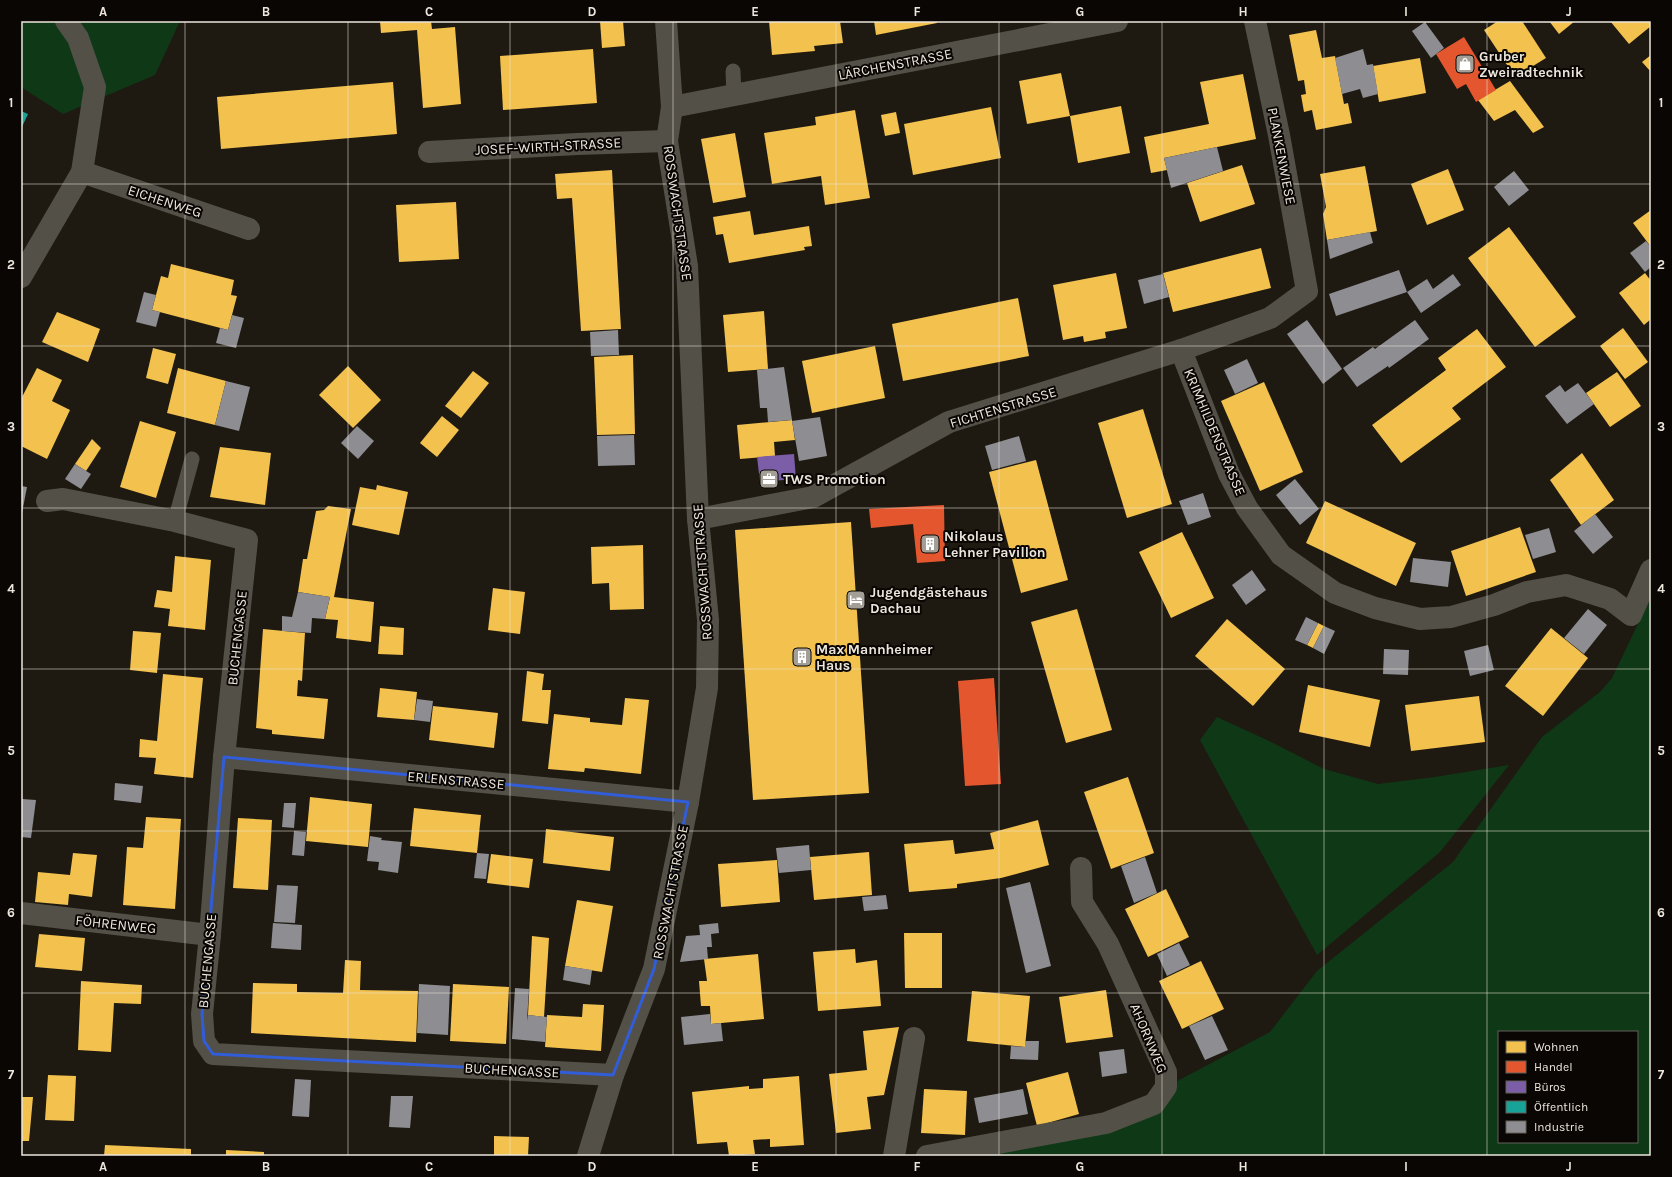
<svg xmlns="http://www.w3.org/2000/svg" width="1672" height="1177" viewBox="0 0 1672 1177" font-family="Karla,sans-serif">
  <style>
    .green { fill: #0f3916; fill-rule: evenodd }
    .homes { fill: #f2c14e }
    .shops { fill: #e4572e }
    .offices { fill: #7b5ea7 }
    .public { fill: #17a398 }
    .industry { fill: #8d8d92 }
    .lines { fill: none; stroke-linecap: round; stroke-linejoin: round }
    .lane { stroke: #525047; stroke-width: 15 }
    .street { stroke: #525047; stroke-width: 22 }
    .marked { fill: none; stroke: #325dd8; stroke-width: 3; stroke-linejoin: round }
    .grid { fill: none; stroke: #ece6dd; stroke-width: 1; stroke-opacity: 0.55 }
    .labels { text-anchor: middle; stroke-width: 4; stroke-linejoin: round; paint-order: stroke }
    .poi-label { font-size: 14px; font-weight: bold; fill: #ece6dd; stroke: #090603; text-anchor: start }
    .street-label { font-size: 14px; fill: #ece6dd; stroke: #090603 }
    .neatline { fill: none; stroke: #ece6dd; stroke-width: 1.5 }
    .grid-label { font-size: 13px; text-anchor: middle; font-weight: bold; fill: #ece6dd }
  </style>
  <rect width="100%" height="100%" fill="#1e1a12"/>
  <g class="green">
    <path d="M21,21h159l-25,54 -92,39 -42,-27z"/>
    <path d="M1651,597v559h-724l179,-33 60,-36 104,-55 47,-61 136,-109 89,-125 58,-45 12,-14zM1499,1032h138v110h-138z"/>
    <path d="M1217,717l54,25 53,27 54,15 57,-7 74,-12 -69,87 -123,103 -117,-215z"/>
  </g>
  <g class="homes">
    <path d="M380,21h51l1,8 23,-2 6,77 -38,4 -6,-78 -36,3z"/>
    <path d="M600,21h23l2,25 -23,2z"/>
    <path d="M769,21h71l3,22 -29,3 1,5 -43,4z"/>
    <path d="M874,21h63v2l-61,12z"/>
    <path d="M1498,21h24l24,37 -31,19 -31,-47z"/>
    <path d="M1549,21h26l-16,13z"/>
    <path d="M1610,21h41v5l-22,18z"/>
    <path d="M1316,30l6,28 13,-2 9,48 4,-1 4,20 -36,7 -4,-20 -8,2 -3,-17 5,-1 -2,-14 -6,1 -9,-46z"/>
    <path d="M593,49l4,54 -94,7 -3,-54z"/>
    <path d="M1651,55v17l-9,-10z"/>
    <path d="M1420,58l6,35 -47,9 -6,-36z"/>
    <path d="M1061,73l9,43 51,-10 9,47 -52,10 -8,-47 -43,8 -8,-43z"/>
    <path d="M1243,74l13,65 -92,19 3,12 -16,3 -7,-36 65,-13 -9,-42z"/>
    <path d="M1510,81l34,46 -11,6 -18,-23 -21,11 -16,-21z"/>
    <path d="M393,82l4,52 -176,15 -4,-52z"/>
    <path d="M991,107l10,51 -88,17 -9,-51z"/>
    <path d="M855,110l15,88 -45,7 -4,-29 -49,8 -8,-51 52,-8 -1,-8z"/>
    <path d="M896,112l4,21 -15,3 -4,-21z"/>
    <path d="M735,133l11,64 -33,6 -12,-64z"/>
    <path d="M1242,165l13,39 -55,18 -13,-39z"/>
    <path d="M1365,166l12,65 -50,9 -4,-26 3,-7 -6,-33z"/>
    <path d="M1448,169l16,41 -37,15 -16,-41z"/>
    <path d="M612,170l9,159 -40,2 -9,-133 -15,1 -2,-25z"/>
    <path d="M456,202l3,57 -60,3 -3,-57z"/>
    <path d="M1651,210v37l-18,-24z"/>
    <path d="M750,211l4,24 55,-9 3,20 -8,1 1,3 -76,13 -6,-29 -7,1 -3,-18z"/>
    <path d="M1509,227l67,90 -41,30 -67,-89z"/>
    <path d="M1261,248l10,40 -98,24 -10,-39z"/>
    <path d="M171,264l63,16 -3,15 6,1 -9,34 -76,-20 9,-34 7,2z"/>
    <path d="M1116,273l11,55 -22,4 1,6 -22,4 -1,-6 -20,4 -10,-55z"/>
    <path d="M1645,273l6,8v38l-7,6 -25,-32z"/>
    <path d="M1018,298l11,58 -126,25 -11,-57z"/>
    <path d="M764,311l4,58 -40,3 -5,-57z"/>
    <path d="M57,312l43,17 -12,33 -46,-20z"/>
    <path d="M1623,328l25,34 -23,17 -25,-33z"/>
    <path d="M1477,329l29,38 -54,41 9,11 -60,44 -29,-38 74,-55 -8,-12z"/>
    <path d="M875,346l10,52 -73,15 -10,-52z"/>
    <path d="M153,348l23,6 -8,30 -22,-6z"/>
    <path d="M633,355l2,79 -38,1 -3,-78z"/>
    <path d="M348,366l33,34 -28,28 -34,-33z"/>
    <path d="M37,368l25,12 -10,21 18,9 -23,49 -26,-13v-47z"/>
    <path d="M178,368l48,13 -11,44 -48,-12z"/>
    <path d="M473,371l16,12 -28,35 -16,-12z"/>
    <path d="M1617,372l24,34 -31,21 -24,-34z"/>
    <path d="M1264,382l39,90 -43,19 -39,-90z"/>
    <path d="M1143,409l29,95 -45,14 -29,-95z"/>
    <path d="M442,416l17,14 -22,27 -17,-14z"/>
    <path d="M792,420l3,20 -21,2 1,14 -35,3 -3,-34z"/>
    <path d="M140,421l36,11 -20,66 -36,-11z"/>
    <path d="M92,439l9,9 -15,23 -11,-7z"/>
    <path d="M220,447l51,6 -6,52 -55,-8z"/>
    <path d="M1582,453l32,47 -33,25 -31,-45z"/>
    <path d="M1036,460l32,120 -47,13 -32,-121z"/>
    <path d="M377,485l31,7 -9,43 -47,-10 8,-38 16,3z"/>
    <path d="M1325,501l91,42 -20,43 -90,-43z"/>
    <path d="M328,506l23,3 -17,88 40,5 -3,40 -35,-4 2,-18 -13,-1 5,-22 -32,-5 5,-33h4l9,-48 8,-1z"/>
    <path d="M851,522l18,271 -116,7 -18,-270z"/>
    <path d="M1520,527l16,45 -70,24 -15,-45z"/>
    <path d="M1182,532l32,66 -43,20 -32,-66z"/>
    <path d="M643,545l1,64 -34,1 -1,-27 -17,1 -1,-37z"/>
    <path d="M175,556l36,4 -6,70 -37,-4 2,-17 -16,-2 3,-17 15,2z"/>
    <path d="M493,588l32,4 -5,42 -32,-4z"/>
    <path d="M1077,609l35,121 -46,13 -35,-121z"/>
    <path d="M1227,619l58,50 -32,37 -58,-50z"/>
    <path d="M1318,623l6,3 -11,22 -6,-3z"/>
    <path d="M380,626l24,2 -1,27 -25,-1z"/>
    <path d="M1551,628l37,30 -45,58 -38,-30z"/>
    <path d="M263,629l42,4 -3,48 -4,-1 -1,16 31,3 -4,40 -52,-5v-4l-16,-2z"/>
    <path d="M133,631l28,2 -4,40 -27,-3z"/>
    <path d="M527,671l17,3 -2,16h9l-3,34 -26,-3z"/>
    <path d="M163,674l40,4 -10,100 -39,-4 2,-16 -17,-1 1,-18 17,2z"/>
    <path d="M1308,685l72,15 -10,47 -71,-15z"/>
    <path d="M380,688l37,4 -3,28 -37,-3z"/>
    <path d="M1479,696l6,46 -74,9 -6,-46z"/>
    <path d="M625,698l24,2 -8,74 -56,-6 -1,4 -36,-3 6,-55 36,4v4l32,3z"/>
    <path d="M433,706l65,7 -4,35 -65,-8z"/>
    <path d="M1128,777l26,76 -43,16 -27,-77z"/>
    <path d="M310,797l62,7 -4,43 -62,-6z"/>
    <path d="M414,808l67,7 -4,38 -67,-7z"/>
    <path d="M146,817l35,2 -6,90 -52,-4 4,-58 16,1z"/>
    <path d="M238,818l34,2 -4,70 -35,-2z"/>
    <path d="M1038,820l11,45 -48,13 -44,6v4l-48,4 -5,-48 49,-4 2,14 39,-5 -4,-16z"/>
    <path d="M546,829l68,8 -4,34 -67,-8z"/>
    <path d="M869,852l3,43 -58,5 -4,-43z"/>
    <path d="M73,853l24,2 -5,42 -23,-3 -1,11 -33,-3 3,-30 32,3z"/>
    <path d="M491,854l42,5 -4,29 -42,-5z"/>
    <path d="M777,860l3,42 -59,5 -3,-43z"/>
    <path d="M1166,889l23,48 -41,20 -23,-48z"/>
    <path d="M577,900l36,6 -11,66 -37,-6z"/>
    <path d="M904,933h38v55h-37z"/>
    <path d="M39,934l46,4 -3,33 -47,-4z"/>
    <path d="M532,936l17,2 -5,79 -16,-2z"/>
    <path d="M855,949l1,14 21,-3 4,46 -63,5 -5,-59z"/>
    <path d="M758,954l6,65 -53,5 -1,-18h-9l-2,-25h8l-3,-22z"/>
    <path d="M345,960l16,1 -1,29 58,1 -2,51 -165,-9 2,-50 44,1v8l46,1z"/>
    <path d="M1201,961l23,48 -42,20 -23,-48z"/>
    <path d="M81,981l61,4 -1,19 -27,-1 -3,49 -33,-2z"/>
    <path d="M453,984l56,3 -3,57 -56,-3z"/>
    <path d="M1106,990l7,47 -47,6 -7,-46z"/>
    <path d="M972,991l58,5 -5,51 -58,-6z"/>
    <path d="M583,1004l21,1 -3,46 -56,-4 2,-32 35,2z"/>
    <path d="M899,1027l-15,68 -17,2 4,32 -35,4 -7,-59 38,-4 -4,-39z"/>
    <path d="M1068,1072l11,42 -42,12 -11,-43z"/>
    <path d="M48,1075l28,1 -2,45 -29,-1z"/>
    <path d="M799,1076l5,69 -34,2v-8l-17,1 2,14 -26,2 -2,-14 -30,2 -5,-52 57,-6v3l14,-1v-9z"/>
    <path d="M924,1089l43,2 -2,44 -44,-2z"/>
    <path d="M21,1097h12l-4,44h-8z"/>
    <path d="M494,1136l35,1 -1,19h-34z"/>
    <path d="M105,1145l86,4v7h-87z"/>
    <path d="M226,1150l38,2v4h-38z"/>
  </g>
  <g class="shops">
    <path d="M1464,37l32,53 -20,12 -10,-18 -9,5 -21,-35z"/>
    <path d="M944,505l1,56 -28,2 -4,-39 -42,4 -2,-19z"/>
    <path d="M994,678l7,106 -36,2 -7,-105z"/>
  </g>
  <path class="offices" d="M794,454l2,25 -36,3 -3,-25z"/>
  <path class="public" d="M21,111l7,3 -7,15z"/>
  <g class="industry">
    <path d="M1425,22l19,26 -13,10 -19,-27z"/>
    <path d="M1363,49l4,16 6,-1 5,30 -15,4 -3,-9 -18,5 -7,-36z"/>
    <path d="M1217,147l6,24 -52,17 -7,-30z"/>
    <path d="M1514,171l15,19 -20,16 -15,-19z"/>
    <path d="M1370,232l3,11 -43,16 -3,-19z"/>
    <path d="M1646,241l5,6v20l-6,5 -15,-19z"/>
    <path d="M1399,270l8,22 -71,24 -7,-22z"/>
    <path d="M1163,274l6,23 -25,7 -6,-24z"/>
    <path d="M1453,274l8,11 -40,28 -14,-21 20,-13 6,10z"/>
    <path d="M144,292l12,3 -4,15 8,2 -4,15 -20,-5z"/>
    <path d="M232,315l12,3 -8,30 -20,-5 4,-15 8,2z"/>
    <path d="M1307,320l35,49 -19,15 -36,-50z"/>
    <path d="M1415,320l14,19 -40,29 -1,-2 -31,21 -14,-19 30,-21 2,2z"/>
    <path d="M618,330l1,25 -28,1 -1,-24z"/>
    <path d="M1247,359l11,24 -23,11 -11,-24z"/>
    <path d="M784,367l8,53 -24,2 -1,-14h-7l-3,-38z"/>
    <path d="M226,381l24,6 -11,44 -24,-6z"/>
    <path d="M1578,383l16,21 -27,20 -22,-28 15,-11 5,7z"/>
    <path d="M820,417l7,39 -28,5 -7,-40z"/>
    <path d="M357,426l17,15 -16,18 -17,-16z"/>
    <path d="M634,435l1,30 -37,1 -1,-30z"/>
    <path d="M1019,436l7,25 -34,9 -7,-24z"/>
    <path d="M75,464l16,10 -10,15 -16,-10z"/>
    <path d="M1295,479l24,30 -19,16 -24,-30z"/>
    <path d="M21,486l6,1 -5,26h-1z"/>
    <path d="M1203,493l8,24 -23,8 -9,-24z"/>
    <path d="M1595,514l18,23 -20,17 -19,-23z"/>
    <path d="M1549,528l7,24 -23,7 -8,-24z"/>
    <path d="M1413,558l38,4 -3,25 -38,-5z"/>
    <path d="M1252,570l14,20 -20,15 -14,-20z"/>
    <path d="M298,592l32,5 -5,22 -13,-1 -1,15 -29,-2v-15l10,1z"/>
    <path d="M1588,609l19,16 -23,29 -20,-16z"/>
    <path d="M1306,617l12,6 -11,22 -12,-5z"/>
    <path d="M1324,626l11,5 -11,23 -11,-6z"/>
    <path d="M1488,645l6,25 -24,6 -6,-25z"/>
    <path d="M1384,649l25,1 -1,25 -25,-1z"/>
    <path d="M417,699l16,2 -3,21 -16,-2z"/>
    <path d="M115,783l28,3 -2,17 -27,-3z"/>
    <path d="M22,799l14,1 -5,38 -10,-1z"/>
    <path d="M284,803h12l-2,25 -12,-1z"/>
    <path d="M294,831l12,1 -2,24 -12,-1z"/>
    <path d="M370,836l12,2 -1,2 21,2 -4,31 -20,-3 1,-8 -12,-1z"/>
    <path d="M809,845l2,25 -32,3 -3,-25z"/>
    <path d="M477,853l12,1 -3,25 -12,-1z"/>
    <path d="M1145,857l12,36 -23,10 -13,-37z"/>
    <path d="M1030,882l21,84 -25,7 -20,-85z"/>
    <path d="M277,885l21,1 -3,37 -21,-1z"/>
    <path d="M886,895l2,14 -24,2 -2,-14z"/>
    <path d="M273,923l29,2 -1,25 -30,-2z"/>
    <path d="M718,923l1,10 -8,1 1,13h-5l1,12 -28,3 6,-26 14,-1 -1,-10z"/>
    <path d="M1179,943l11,22 -23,11 -10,-22z"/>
    <path d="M565,966l27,4 -2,15 -27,-5z"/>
    <path d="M419,984l31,2 -2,49 -31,-2z"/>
    <path d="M515,988l14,1 -2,32 1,-6 19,2 -2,25 -33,-3z"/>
    <path d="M710,1014l1,10 10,-1 2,18 -39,4 -3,-28z"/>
    <path d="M1212,1016l16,34 -23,10 -16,-34z"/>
    <path d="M1025,1041h14l-1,19 -28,-1 1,-13 14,1z"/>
    <path d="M1124,1049l3,24 -25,4 -3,-25z"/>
    <path d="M295,1079l16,1 -2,37 -17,-1z"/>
    <path d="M1023,1089l5,25 -49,9 -5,-25z"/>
    <path d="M391,1096h22l-3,32 -21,-1z"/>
  </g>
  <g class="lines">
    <g class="lane">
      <path d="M733,71l1,24"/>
      <path d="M175,521l17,-62"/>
    </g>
    <g class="street">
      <path d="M672,107l445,-86"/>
      <path d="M429,152l148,-8 90,-3"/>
      <path d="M82,172l167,57"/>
      <path d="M21,277l61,-105 13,-85 -17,-49 -12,-17"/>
      <path d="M1181,350l48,124 18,34 34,47 54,38 40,15 45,11 31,-2 43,-12 33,-13 39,-7 44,14 21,16 20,-45"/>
      <path d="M47,501l16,-2 112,22 72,19 -23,217 -14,178 -8,79 2,27 9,13 400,21"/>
      <path d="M698,519l115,-22 136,-75 232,-72 89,-32 37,-27 -28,-156 -24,-114"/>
      <path d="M224,757l464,45"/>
      <path d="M21,913l189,22"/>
      <path d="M588,1156l25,-81 41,-106 34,-167 19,-114 1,-68 -10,-101 -11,-253 -20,-125 5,-34 -6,-86"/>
      <path d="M894,1156l20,-118"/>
      <path d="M927,1156l179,-33 48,-19 12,-17v-15l-58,-128 -26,-42 -1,-34"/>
    </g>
  </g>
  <path class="marked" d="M224,757l464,45 -34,167 -41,106 -400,-21 -9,-13 -2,-27z"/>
  <path class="grid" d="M185,21v1135M348,21v1135M510,21v1135M673,21v1135M836,21v1135M999,21v1135M1162,21v1135M1324,21v1135M1487,21v1135M21,184h1630M21,346h1630M21,508h1630M21,669h1630M21,831h1630M21,993h1630"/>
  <defs>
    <symbol id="shop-square" viewBox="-11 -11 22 22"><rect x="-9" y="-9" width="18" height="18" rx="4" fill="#a49f96" stroke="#090603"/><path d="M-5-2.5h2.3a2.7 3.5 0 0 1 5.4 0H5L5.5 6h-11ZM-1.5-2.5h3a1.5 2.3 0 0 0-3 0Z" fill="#fff"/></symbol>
    <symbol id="office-square" viewBox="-11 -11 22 22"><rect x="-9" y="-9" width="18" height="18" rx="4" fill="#a49f96" stroke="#090603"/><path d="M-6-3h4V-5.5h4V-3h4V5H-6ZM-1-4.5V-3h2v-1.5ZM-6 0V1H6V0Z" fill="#fff"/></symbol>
    <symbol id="building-square" viewBox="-11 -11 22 22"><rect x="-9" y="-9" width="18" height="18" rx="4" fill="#a49f96" stroke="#090603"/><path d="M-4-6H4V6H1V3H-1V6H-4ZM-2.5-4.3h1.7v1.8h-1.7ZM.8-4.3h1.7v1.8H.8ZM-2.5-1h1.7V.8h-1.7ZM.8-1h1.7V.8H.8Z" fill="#fff"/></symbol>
    <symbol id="hotel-square" viewBox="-11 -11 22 22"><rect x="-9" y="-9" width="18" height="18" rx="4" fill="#a49f96" stroke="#090603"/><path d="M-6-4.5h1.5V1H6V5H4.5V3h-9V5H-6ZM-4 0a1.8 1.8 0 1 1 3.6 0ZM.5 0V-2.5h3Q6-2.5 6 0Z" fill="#fff"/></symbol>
  </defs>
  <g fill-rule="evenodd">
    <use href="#shop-square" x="1454" y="53" width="22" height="22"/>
    <use href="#office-square" x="758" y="468" width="22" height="22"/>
    <use href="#building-square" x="919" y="533" width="22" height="22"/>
    <use href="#hotel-square" x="845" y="589" width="22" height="22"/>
    <use href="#building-square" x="791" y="646" width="22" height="22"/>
  </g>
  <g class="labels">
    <g class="poi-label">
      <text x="1479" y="61">Gruber<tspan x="1479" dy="16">Zweiradtechnik</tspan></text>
      <text x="783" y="484">TWS Promotion</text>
      <text x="944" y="541">Nikolaus<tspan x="944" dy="16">Lehner Pavillon</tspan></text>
      <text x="870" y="597">Jugendgästehaus<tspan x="870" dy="16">Dachau</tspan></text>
      <text x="816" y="654">Max Mannheimer<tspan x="816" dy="16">Haus</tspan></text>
    </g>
    <g class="street-label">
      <text transform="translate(895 64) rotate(-11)" y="5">LÄRCHENSTRASSE</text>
      <text transform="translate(548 146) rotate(-3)" y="5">JOSEF-WIRTH-STRASSE</text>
      <text transform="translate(1282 156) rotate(79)" y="5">PLANKENWIESE</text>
      <text transform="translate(165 201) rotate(18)" y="5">EICHENWEG</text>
      <text transform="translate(678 213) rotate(82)" y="5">ROSSWACHTSTRASSE</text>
      <text transform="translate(1003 407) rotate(-17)" y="5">FICHTENSTRASSE</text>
      <text transform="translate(1215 432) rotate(67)" y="5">KRIMHILDENSTRASSE</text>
      <text transform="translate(702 572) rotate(-94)" y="5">ROSSWACHTSTRASSE</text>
      <text transform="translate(237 638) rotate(-84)" y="5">BUCHENGASSE</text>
      <text transform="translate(456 780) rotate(5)" y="5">ERLENSTRASSE</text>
      <text transform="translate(670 892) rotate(-79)" y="5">ROSSWACHTSTRASSE</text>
      <text transform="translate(116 924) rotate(6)" y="5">FÖHRENWEG</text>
      <text transform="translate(207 961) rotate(-85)" y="5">BUCHENGASSE</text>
      <text transform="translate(1149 1038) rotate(67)" y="5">AHORNWEG</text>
      <text transform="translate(512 1070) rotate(3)" y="5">BUCHENGASSE</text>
    </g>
  </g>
  <rect width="1672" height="1177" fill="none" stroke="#090603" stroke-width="44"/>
  <rect x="1498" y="1031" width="140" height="112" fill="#090603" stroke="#64605a"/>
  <rect x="1506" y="1041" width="20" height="12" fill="#f2c14e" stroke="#64605a"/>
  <text x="1534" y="1051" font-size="12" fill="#ece6dd">Wohnen</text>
  <rect x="1506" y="1061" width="20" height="12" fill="#e4572e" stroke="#64605a"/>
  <text x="1534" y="1071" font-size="12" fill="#ece6dd">Handel</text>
  <rect x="1506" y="1081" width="20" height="12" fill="#7b5ea7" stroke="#64605a"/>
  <text x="1534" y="1091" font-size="12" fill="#ece6dd">Büros</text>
  <rect x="1506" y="1101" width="20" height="12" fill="#17a398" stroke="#64605a"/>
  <text x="1534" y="1111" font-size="12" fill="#ece6dd">Öffentlich</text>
  <rect x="1506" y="1121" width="20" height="12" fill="#8d8d92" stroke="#64605a"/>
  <text x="1534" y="1131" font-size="12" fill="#ece6dd">Industrie</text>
  <rect x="22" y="22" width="1628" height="1133" class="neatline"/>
  <g class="grid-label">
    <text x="103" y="16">A</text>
    <text x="266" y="16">B</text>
    <text x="429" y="16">C</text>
    <text x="592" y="16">D</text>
    <text x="755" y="16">E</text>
    <text x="917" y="16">F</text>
    <text x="1080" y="16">G</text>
    <text x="1243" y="16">H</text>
    <text x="1406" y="16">I</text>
    <text x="1569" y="16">J</text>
    <text x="11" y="107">1</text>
    <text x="1661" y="107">1</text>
    <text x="11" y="269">2</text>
    <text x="1661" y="269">2</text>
    <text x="11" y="431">3</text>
    <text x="1661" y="431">3</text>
    <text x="11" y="593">4</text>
    <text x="1661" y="593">4</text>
    <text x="11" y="755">5</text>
    <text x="1661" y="755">5</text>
    <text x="11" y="917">6</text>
    <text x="1661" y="917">6</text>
    <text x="11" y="1079">7</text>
    <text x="1661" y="1079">7</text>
    <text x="103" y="1171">A</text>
    <text x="266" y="1171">B</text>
    <text x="429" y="1171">C</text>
    <text x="592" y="1171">D</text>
    <text x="755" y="1171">E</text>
    <text x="917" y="1171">F</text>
    <text x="1080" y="1171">G</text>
    <text x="1243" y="1171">H</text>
    <text x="1406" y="1171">I</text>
    <text x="1569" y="1171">J</text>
  </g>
</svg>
